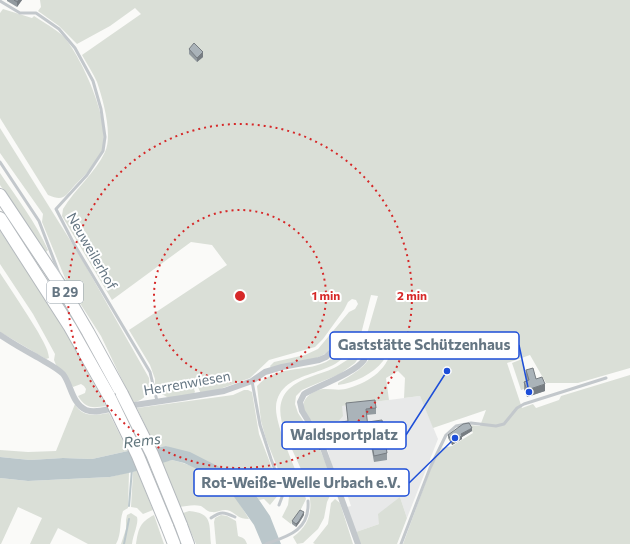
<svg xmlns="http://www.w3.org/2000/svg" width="630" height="544" viewBox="0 0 630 544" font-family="Commissioner,sans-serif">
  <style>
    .built { fill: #e8e9e9 }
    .green { fill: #dadfd7 }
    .water { fill: #bbc7cb }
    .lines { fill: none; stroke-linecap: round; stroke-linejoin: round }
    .stream { stroke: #bbc7cb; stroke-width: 2 }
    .highway-casing { stroke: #b4b9bd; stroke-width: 14 }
    .lane { stroke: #c3c8cc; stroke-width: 3 }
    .street { stroke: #c3c8cc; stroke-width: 6 }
    .highway { stroke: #fff; stroke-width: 12 }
    .highway-bridge-casing { stroke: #b4b9bd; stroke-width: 14; stroke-linecap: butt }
    .highway-bridge { stroke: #fff; stroke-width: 12 }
    .wall { fill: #929a9f }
    .shaded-wall { fill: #777d82 }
    .building { fill: #aab3b9; stroke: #777d82 }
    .ring { fill: none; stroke: #d62828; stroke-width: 2; stroke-dasharray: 2 4 }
    .labels { text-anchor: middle; stroke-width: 4; stroke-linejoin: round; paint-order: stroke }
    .shield { fill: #fff; stroke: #939fa8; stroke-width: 1 }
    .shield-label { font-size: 13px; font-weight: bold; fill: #657683 }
    .street-label { font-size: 14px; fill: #657683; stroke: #fff }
    .water-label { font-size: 15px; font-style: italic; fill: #60757c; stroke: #fff }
    .centre { fill: #d62828; stroke: #fff; stroke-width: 2 }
    .ring-label { font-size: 12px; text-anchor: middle; font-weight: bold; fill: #d62828; stroke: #fff; stroke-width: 4; stroke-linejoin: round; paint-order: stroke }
    .leader { fill: none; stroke: #1d4ed8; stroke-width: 1.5 }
    .callout-dot { fill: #1d4ed8; stroke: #fff; stroke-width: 1.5 }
    .callout { fill: #fff; stroke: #1d4ed8; stroke-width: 1.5 }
    .callout-label { font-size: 15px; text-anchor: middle; font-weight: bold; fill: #657683 }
  </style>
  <rect width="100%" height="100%" fill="#fafaf8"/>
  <path class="built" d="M420,396l18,43 -31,79 -7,-21 -21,27 -23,8 -9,-25 4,-1 -11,-33 -5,2 -14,-47 13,-2 8,-20z"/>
  <g class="green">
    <path d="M40,0h590v368l-52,15h-32l-16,-28 -23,8 15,45 11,-4 3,4 23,-8 2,-4 69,-21v169h-227l28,-76 11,-20 10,-2 21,-13 -4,-8 11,1 6,-16 -53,18 -13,-32 -16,2 1,-20 -7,-7 -12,7 3,22 -47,6 1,10 -9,10 -17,1c-4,-5 -10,-11 -13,-17 -4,-12 11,-21 21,-21 8,0 16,2 24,-1 21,-6 41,-20 43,-43l10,-4 -4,-8 -9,4c-1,8 -1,17 -6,24 -10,13 -29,22 -45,24v-2c10,-6 33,-18 33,-31 0,-4 -4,-8 -6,-11l13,-45 -7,-1 -10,39 -3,1c-20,-6 -21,11 -35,20 -15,8 -36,9 -52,13l-1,-2 4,-4 31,-7 13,-6 31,-37 6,-3 3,-5 -2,-4 -4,-1 -4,3 -4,8 -21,29 -8,8 -46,13 -19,18 -30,11 -19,5 -3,-7 -4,2 1,3 -3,4 -19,1h-6l-5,-3 -7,-9v-6l-5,-14 -21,-35 98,-65 -15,-20 -21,-3 -79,58 -50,-84 1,-7c12,-20 32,-36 42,-57 8,-18 -2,-52 -8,-70 -4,-9 -10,-18 -15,-27l59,-41 -6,-6 -25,18 -33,18 -18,-18 -21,-15 3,-4z"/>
    <path d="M3,9l29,9 2,-2c9,6 22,13 30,21 18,21 48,87 38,114 -5,12 -18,25 -27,34 -10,11 -11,17 -27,10l-48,-77v-105z"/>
    <path d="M0,128l80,128 69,122c1,14 -2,21 -16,25l-32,-67 -34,-53 -25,-61 1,-8 -43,-61z"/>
    <path d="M0,173c17,25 36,50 48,77l-2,2 -46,-67z"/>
    <path d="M0,231l56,84 50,91c-13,2 -20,3 -28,-10l7,-3 1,-4 -2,-3 -3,-2 -8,3 -17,-22 -2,-5 1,-6 -6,-11 -16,-29 -33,-50z"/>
    <path d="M0,273c13,20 26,39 38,59 4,8 10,16 11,26l-3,1 -46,-27z"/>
    <path d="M348,344l1,2c-6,33 -70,20 -73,61 -1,18 20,63 27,82l3,10 -6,12 -9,13 -9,-7 6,-12 1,-8 -23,-58 -5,-18 -4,-35c21,-22 45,-13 69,-24 8,-4 12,-11 19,-17z"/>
    <path d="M357,355l2,2 -4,6 -15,11 -29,12 -9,4 -6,6 -1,8 3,9 18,27 19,45 -8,17 -3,16 -6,11 -15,14 -6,1 -4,-7c55,-39 -41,-112 -4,-148 12,-12 31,-14 45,-21 8,-4 14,-10 23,-13z"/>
    <path d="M522,359l6,18 1,10 -8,3 -9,-27z"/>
    <path d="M244,390h4l4,2 7,42 21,55 -1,5 -9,11 -6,-6 -5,1 -4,-6 -20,-19 -69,-29 -11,1 -18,-39 96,-13z"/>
    <path d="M75,404c7,14 21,11 34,9l19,38 -36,8 -29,-1 -33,2 -30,-3v-7l28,2 28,-1z"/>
    <path d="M172,460c14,3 44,14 54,25 9,10 16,23 23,34 -11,0 -11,-4 -19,-8 -7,-3 -12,2 -18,1 -5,0 -7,-4 -11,-6 -7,-2 -15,0 -22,1l-18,-45z"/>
    <path d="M137,470l16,40 -10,4 -6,-6 -6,-1 2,-35z"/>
    <path d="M129,472l-1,36 -5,3c-4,11 -1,22 -7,33h-28l-30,-16 -8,16h-20l12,-26 -24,-11 -17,37h-1v-66l28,3 82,-4z"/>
    <path d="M400,497l7,21 -10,26h-37l-4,-12 23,-8 -1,-10z"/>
    <path d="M335,499l5,4 13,41h-38l-2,-1 15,-19 3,-21z"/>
    <path d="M189,511c24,2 20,13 22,33h-15l-13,-31z"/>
    <path d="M131,513l6,4c2,6 -4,18 -5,27h-11l5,-15v-9l1,-5z"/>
    <path d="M154,515l10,29h-28c2,-15 4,-22 18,-29z"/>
    <path d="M221,515l6,1 9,5 2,15c5,2 7,2 9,8h-31l-2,-22 1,-4z"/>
  </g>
  <path class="water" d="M166,446l24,6 45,23 20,19 15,22 11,28h-19l-8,-19 -29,-41 -13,-8 -28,-13 -12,-3 -39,12 -23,5 -82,4 -28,-3v-21l30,3 33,-2 29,1 36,-8z"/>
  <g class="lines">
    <g class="stream">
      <path d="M129,506l3,-37"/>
      <path d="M124,544l5,-25"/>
    </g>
    <defs>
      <g id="highway">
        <path d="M0,195l64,96 24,41 34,62"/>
        <path d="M0,218l70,109 39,69"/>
        <path d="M181,525l7,19"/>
        <path d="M167,526l7,18"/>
      </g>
    </defs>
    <use href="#highway" class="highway-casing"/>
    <g class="lane">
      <path d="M0,1l20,12h16l23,16 16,19 18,33 8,28 4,28 -2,14 -16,24 -31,34 18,35 76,128 7,29"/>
      <path d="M0,162l39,59 21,55"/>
      <path d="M252,381l8,44 11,34 11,30v8l-3,8"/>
      <path d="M211,518c10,-7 13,-6 24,-1"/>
      <path d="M266,544c23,-8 44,-14 42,-43"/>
      <path d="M401,544l29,-76 16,-33 10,-9 15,-3 25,3 8,-2 13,-16 7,-4 82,-26"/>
    </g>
    <g class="street">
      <path d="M0,335c12,8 24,15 37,22 8,5 19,10 26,17 8,10 9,30 23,36 9,4 21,-1 30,-2"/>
      <path d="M128,406l54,-8 42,-7 28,-10 13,-9 17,-5 37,-7 7,-3 17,-16 5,-2 13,3 5,6c0,4 0,8 -2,12 -9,13 -46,26 -60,34l-4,8 2,9 18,29 38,104"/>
    </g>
    <use href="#highway" class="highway"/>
    <defs>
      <g id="highway-bridge">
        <path d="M122,394l30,60 29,71"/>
        <path d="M109,396l29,60 29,70"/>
      </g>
    </defs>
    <use href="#highway-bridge" class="highway-bridge-casing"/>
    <use href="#highway-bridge" class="highway-bridge"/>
  </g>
  <g class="wall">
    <path d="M7,0h15l-5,7 -10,-6z"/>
    <path d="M189,49l14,8 -6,5 -8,-8z"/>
    <path d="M526,370l10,9 9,12 -18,6 -3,-8v-7l3,-1 -1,-4z"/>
    <path d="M346,403l30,5v6l-10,1 2,19 -23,2v3l-16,2 -1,-17 20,-3z"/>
    <path d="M368,422l19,31v7l-13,2 -6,-33z"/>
    <path d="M472,431l-10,6v2l-10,6 -4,-7v-3z"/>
    <path d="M304,515l-5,8 -3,4 -4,-3v-3z"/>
  </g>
  <g class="shaded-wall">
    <path d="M19,0h3l-5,7v-5z"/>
    <path d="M203,52v5l-6,5v-4z"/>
    <path d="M545,384v7l-18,6v-7z"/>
    <path d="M472,428v3l-10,6v2l-10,6v-4l9,-7z"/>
    <path d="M304,512v3l-5,8 -3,4v-3z"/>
  </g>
  <g class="building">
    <path d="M14,0h5l-2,2z"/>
    <path d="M194,43l9,9 -6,6 -8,-9z"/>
    <path d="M533,368l3,11 6,-2 3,7 -18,6 -3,-8 5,-2 -3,-10z"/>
    <path d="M375,400l1,8 -10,1 2,19 -23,3v2l-16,2 -1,-11 20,-3 -2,-18z"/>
    <path d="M382,420l5,33 -13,3 -6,-34z"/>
    <path d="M469,423l3,5 -11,6 1,2 -10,5 -4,-6 15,-11z"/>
    <path d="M300,510l4,2 -5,9 -3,3 -4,-3z"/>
  </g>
  <g class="ring">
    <circle cx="240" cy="296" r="86"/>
    <circle cx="240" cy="296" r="172"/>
  </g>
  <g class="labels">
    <rect class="shield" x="47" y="281" width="36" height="22" rx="3"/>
    <g class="shield-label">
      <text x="65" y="297">B 29</text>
    </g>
    <g class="street-label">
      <text transform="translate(92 251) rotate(60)" y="5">Neuweilerhof</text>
      <text transform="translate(187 383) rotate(-10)" y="5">Herrenwiesen</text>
    </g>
    <g class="water-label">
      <text transform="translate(142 441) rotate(-7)" y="5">Rems</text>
    </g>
  </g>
  <circle cx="240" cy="296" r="6" class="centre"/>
  <g class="ring-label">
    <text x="326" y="300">1 min</text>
    <text x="412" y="300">2 min</text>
  </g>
  <path class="leader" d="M529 392L519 345M447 371L406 435M455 438L409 483"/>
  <g class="callout-dot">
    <circle cx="529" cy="392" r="4"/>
    <circle cx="447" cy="371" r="4"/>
    <circle cx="455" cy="438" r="4"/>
  </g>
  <g class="callout">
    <rect x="330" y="332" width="189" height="27" rx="4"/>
    <rect x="282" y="422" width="124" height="27" rx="4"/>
    <rect x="194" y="469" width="215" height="27" rx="4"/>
  </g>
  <g class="callout-label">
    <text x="424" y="350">Gaststätte Schützenhaus</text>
    <text x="344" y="440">Waldsportplatz</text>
    <text x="301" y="488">Rot-Weiße-Welle Urbach e.V.</text>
  </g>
</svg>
